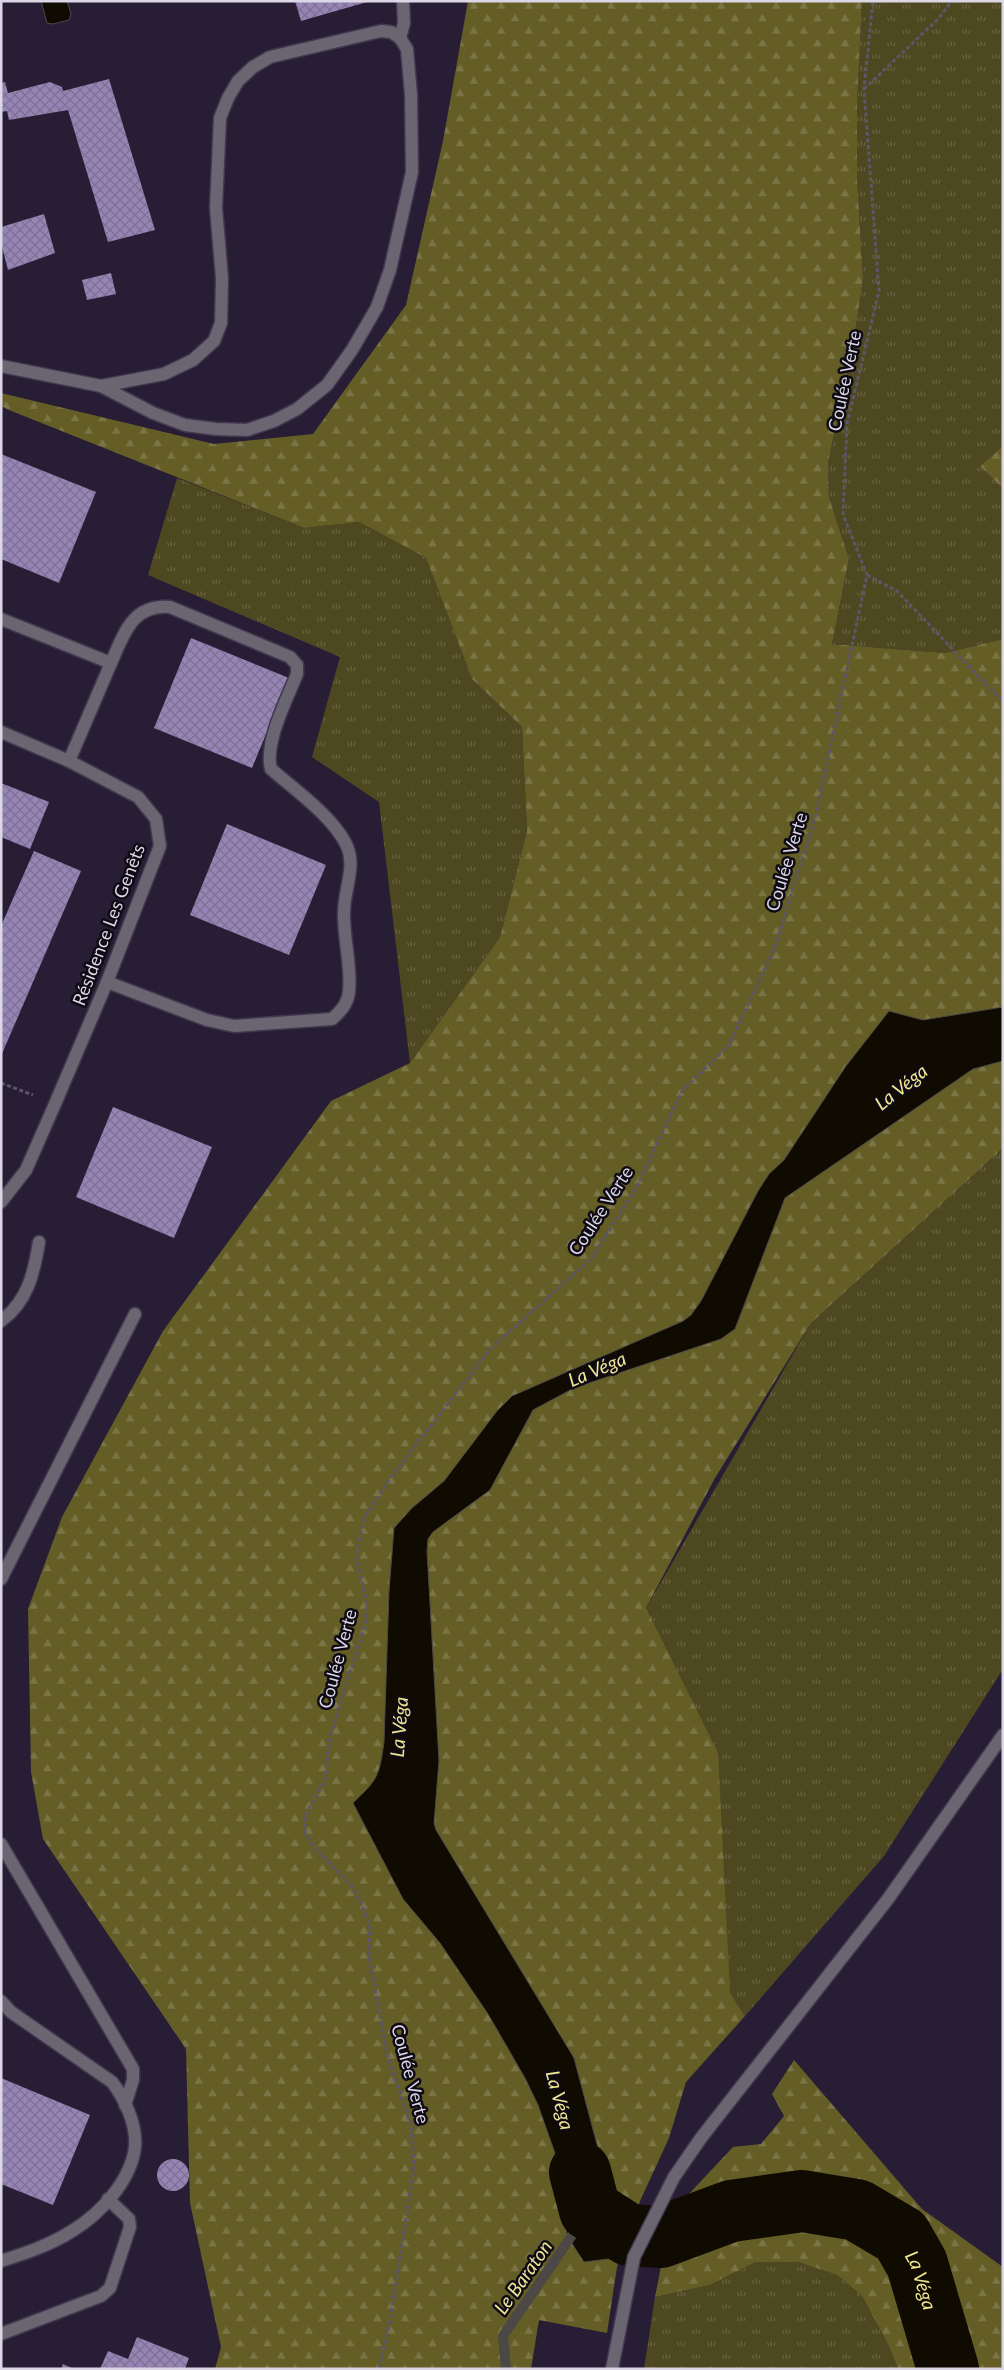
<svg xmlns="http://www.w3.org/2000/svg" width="1004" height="2370" viewBox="0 0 1004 2370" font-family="Lato,sans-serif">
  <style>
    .grass { fill: url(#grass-tufts) }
    .forest { fill: url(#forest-firs) }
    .water { fill: #0f0b00; stroke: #4c4845 }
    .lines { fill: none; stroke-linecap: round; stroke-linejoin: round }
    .stream { stroke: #4c4845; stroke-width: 10 }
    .river { stroke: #0f0b00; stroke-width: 62 }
    .building { fill: url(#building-cross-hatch) }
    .minor-casing { stroke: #40384e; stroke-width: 15 }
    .path { stroke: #5d566a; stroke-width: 3; stroke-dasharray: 4 2.5; stroke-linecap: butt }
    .minor { stroke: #696571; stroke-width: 12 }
    .labels { text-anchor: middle; stroke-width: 5; stroke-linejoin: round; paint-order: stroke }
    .street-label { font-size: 18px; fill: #dcd7e6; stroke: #0e0b15 }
    .water-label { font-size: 19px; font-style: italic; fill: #f0e592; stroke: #0e0b15 }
  </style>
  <defs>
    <pattern id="grass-tufts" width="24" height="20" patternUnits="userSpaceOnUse" patternTransform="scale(1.25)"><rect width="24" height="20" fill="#4e4820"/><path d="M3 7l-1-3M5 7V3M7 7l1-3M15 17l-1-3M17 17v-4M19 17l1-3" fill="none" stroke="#676240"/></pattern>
    <pattern id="forest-firs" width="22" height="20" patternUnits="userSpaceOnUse" patternTransform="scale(1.25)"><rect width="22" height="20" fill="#645d26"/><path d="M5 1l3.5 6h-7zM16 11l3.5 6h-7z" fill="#7a7446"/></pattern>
    <pattern id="building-cross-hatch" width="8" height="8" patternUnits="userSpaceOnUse" patternTransform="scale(1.25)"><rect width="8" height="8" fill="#9684b5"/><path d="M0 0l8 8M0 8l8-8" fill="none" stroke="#7d7093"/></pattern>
  </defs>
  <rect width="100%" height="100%" fill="#271e35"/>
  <g class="grass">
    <path d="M862,1h141v445l-23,20 23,23v150l-58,14 -113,-9 17,-85 -20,-62 -1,-34 25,-116 10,-68 -6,-103v-71z"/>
    <path d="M177,478l127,50 55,-6 67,36 46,121 50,48 5,104 -27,106 -90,126 -31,-261 -67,-45 28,-100 -192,-82z"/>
    <path d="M1003,1148v521l-119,187 -139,160 -15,-23 -84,-385 165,-285z"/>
    <path d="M756,2262h42l39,13 25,21 26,48 10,25h-254l11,-72 55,-12z"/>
  </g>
  <g class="forest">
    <path d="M468,1h394l-5,104v71l6,103 -10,68 -25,116 1,34 20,62 -17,85 113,9 58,-14v509l-192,175 -96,155 -69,130 72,145 12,240 15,23 -59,66 -17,56 -34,74 -18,55 -10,66 -68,-13 -8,49h-316l6,-22 -31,-144 -4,-154 -143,-210 -12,-67 -3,-163 34,-92 101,-186 168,-230 79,-38 90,-126 27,-106 -5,-104 -50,-48 -46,-121 -67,-36 -55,6 -295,-118 -8,-4v-13l213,51 99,-10 93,-129 37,-164z"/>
    <path d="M1003,446v43l-23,-23z"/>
    <path d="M794,2060l128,149 81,58v102h-105l-10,-25 -26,-48 -25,-21 -39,-13h-42l-46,23 -55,12 12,-61 21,-41 45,-48 28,-3 23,-28 -12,-22z"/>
  </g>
  <g class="water">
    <path d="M41,1h26l4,13 -2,6 -16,4 -6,-1z"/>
    <path d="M1003,1007v54l-30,8 -188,129 -50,131 -14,10 -147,49 -41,22 -43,80 -57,42 -5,7 -1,12 12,210 -5,62 2,7 138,228 34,128 7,11 28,13 -27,48 -32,4 -15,-23 -5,-15 -1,-37 -6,-28 -19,-54 -13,-27 -37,-64 -48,-71 -37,-44 -50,-96c25,-24 26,-26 31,-61l5,-151 5,-63 18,-20 32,-27 53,-70 15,-15 171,-75 8,-6 10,-14 57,-110 11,-17 15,-14 62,-94 43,-55 34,9z"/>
  </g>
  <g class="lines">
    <path class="stream" d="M506,2369l-3,-33 74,-108"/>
    <path class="river" id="s1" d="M580,2172l10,38 39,25 32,2 70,-26 71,-10 55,9 44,26 16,28 31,105"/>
  </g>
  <g class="building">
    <path d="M295,1h72v1l-66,19z"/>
    <path d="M109,79l46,151 -47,12 -40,-132 -59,10 -2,-9 -6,1v-29l4,-1 3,11 42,-11 12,5 1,4z"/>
    <path d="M44,214l11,39 -47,17 -7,-27v-16z"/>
    <path d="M111,273l5,21 -29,6 -5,-20z"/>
    <path d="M1,454l95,38 -37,91 -58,-24z"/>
    <path d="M191,638l98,40 -37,90 -98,-40z"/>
    <path d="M1,783l48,19 -19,47 -29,-12z"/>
    <path d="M227,824l99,41 -37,90 -99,-40z"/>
    <path d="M34,851l47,20 -80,185v-130z"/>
    <path d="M113,1107l99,40 -38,91 -98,-41z"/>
    <path d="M1,2078l89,37 -37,90 -52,-21z"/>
    <circle cx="173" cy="2175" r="16"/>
    <path d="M137,2337l52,21 -4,11h-85l8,-18 20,8z"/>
    <path d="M63,2364l11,5h-13z"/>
  </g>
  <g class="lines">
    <defs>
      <g id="minor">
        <path d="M400,38l4,-15 -1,-22"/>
        <path d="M1,366l100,20 52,27 32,12 31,4 31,1 27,-9 23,-12 30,-24 25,-35 25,-43 13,-37 22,-98 -1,-77 -4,-46 -7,-11 -9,-6 -10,-1 -111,26 -17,10 -15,14 -10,17 -8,20 -4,90 6,70 -1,45 -7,18 -21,19 -29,14 -63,12"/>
        <path d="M1,619l110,44 -42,98"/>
        <path d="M1,732l68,29 69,36 18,22 4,27 -53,136 -52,122 -29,66 -25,32"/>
        <path d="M107,982l100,38 27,6 98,-7c8,-7 16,-15 17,-28 3,-23 -6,-54 -5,-79 0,-23 13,-46 2,-68 -14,-28 -51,-54 -75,-75 -7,-26 16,-70 26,-95v-9l-7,-8 -120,-50c-38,-3 -46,27 -59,56"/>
        <path d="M1,1321c27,-20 33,-48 38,-79"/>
        <path d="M1,1579l134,-265"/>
        <path d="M1,1844l132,225v11l-8,25"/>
        <path d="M1,2001l10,11 101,70c13,17 25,43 23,65 -4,34 -35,67 -63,84 -22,14 -46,22 -71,30"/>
        <path d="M1,2334l100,-38 9,-8 20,-61 -1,-8 -21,-20"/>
        <path d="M612,2369l22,-112 40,-80 27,-39 187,-239 115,-164"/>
      </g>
    </defs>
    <use href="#minor" class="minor-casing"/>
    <g class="path">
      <path d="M864,89l73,-69 15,-19"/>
      <path d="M867,575l30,16 106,111"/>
      <path d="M1,1083l32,12"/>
      <path d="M379,2369l11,-49 24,-153 -3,-41 -24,-72 -18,-98 1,-30 -8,-21 -11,-20 -37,-38 -9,-14v-17l20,-37 5,-42 35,-113 2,-20 -11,-48 8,-37 25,-39 101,-131 101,-90 44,-69 47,-99 47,-46 46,-98 41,-132 51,-240 -24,-61 4,-90 32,-133 -15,-202 9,-88"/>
    </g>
    <use href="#minor" class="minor"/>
  </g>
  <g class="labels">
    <g class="street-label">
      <text transform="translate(845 381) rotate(-78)" y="6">Coulée Verte</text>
      <text transform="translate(787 862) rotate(-73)" y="6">Coulée Verte</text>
      <text transform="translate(109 925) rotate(-69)" y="6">Résidence Les Genêts</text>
      <text transform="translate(601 1211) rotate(-57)" y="6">Coulée Verte</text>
      <text transform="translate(338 1659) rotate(-75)" y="6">Coulée Verte</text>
      <text transform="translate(410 2074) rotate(75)" y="6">Coulée Verte</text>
    </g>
    <g class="water-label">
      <text transform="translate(901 1087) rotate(-38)" y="7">La Véga</text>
      <text transform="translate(597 1369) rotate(-23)" y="7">La Véga</text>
      <text transform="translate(399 1727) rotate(-86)" y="7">La Véga</text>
      <text transform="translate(560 2100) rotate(75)" y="7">La Véga</text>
      <text transform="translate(523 2277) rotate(-55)" y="7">Le Baraton</text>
      <text dy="7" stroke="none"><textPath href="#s1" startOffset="420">La Véga</textPath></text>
    </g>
  </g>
  <rect width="1004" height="2370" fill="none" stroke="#dcd7e6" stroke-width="5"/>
</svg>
